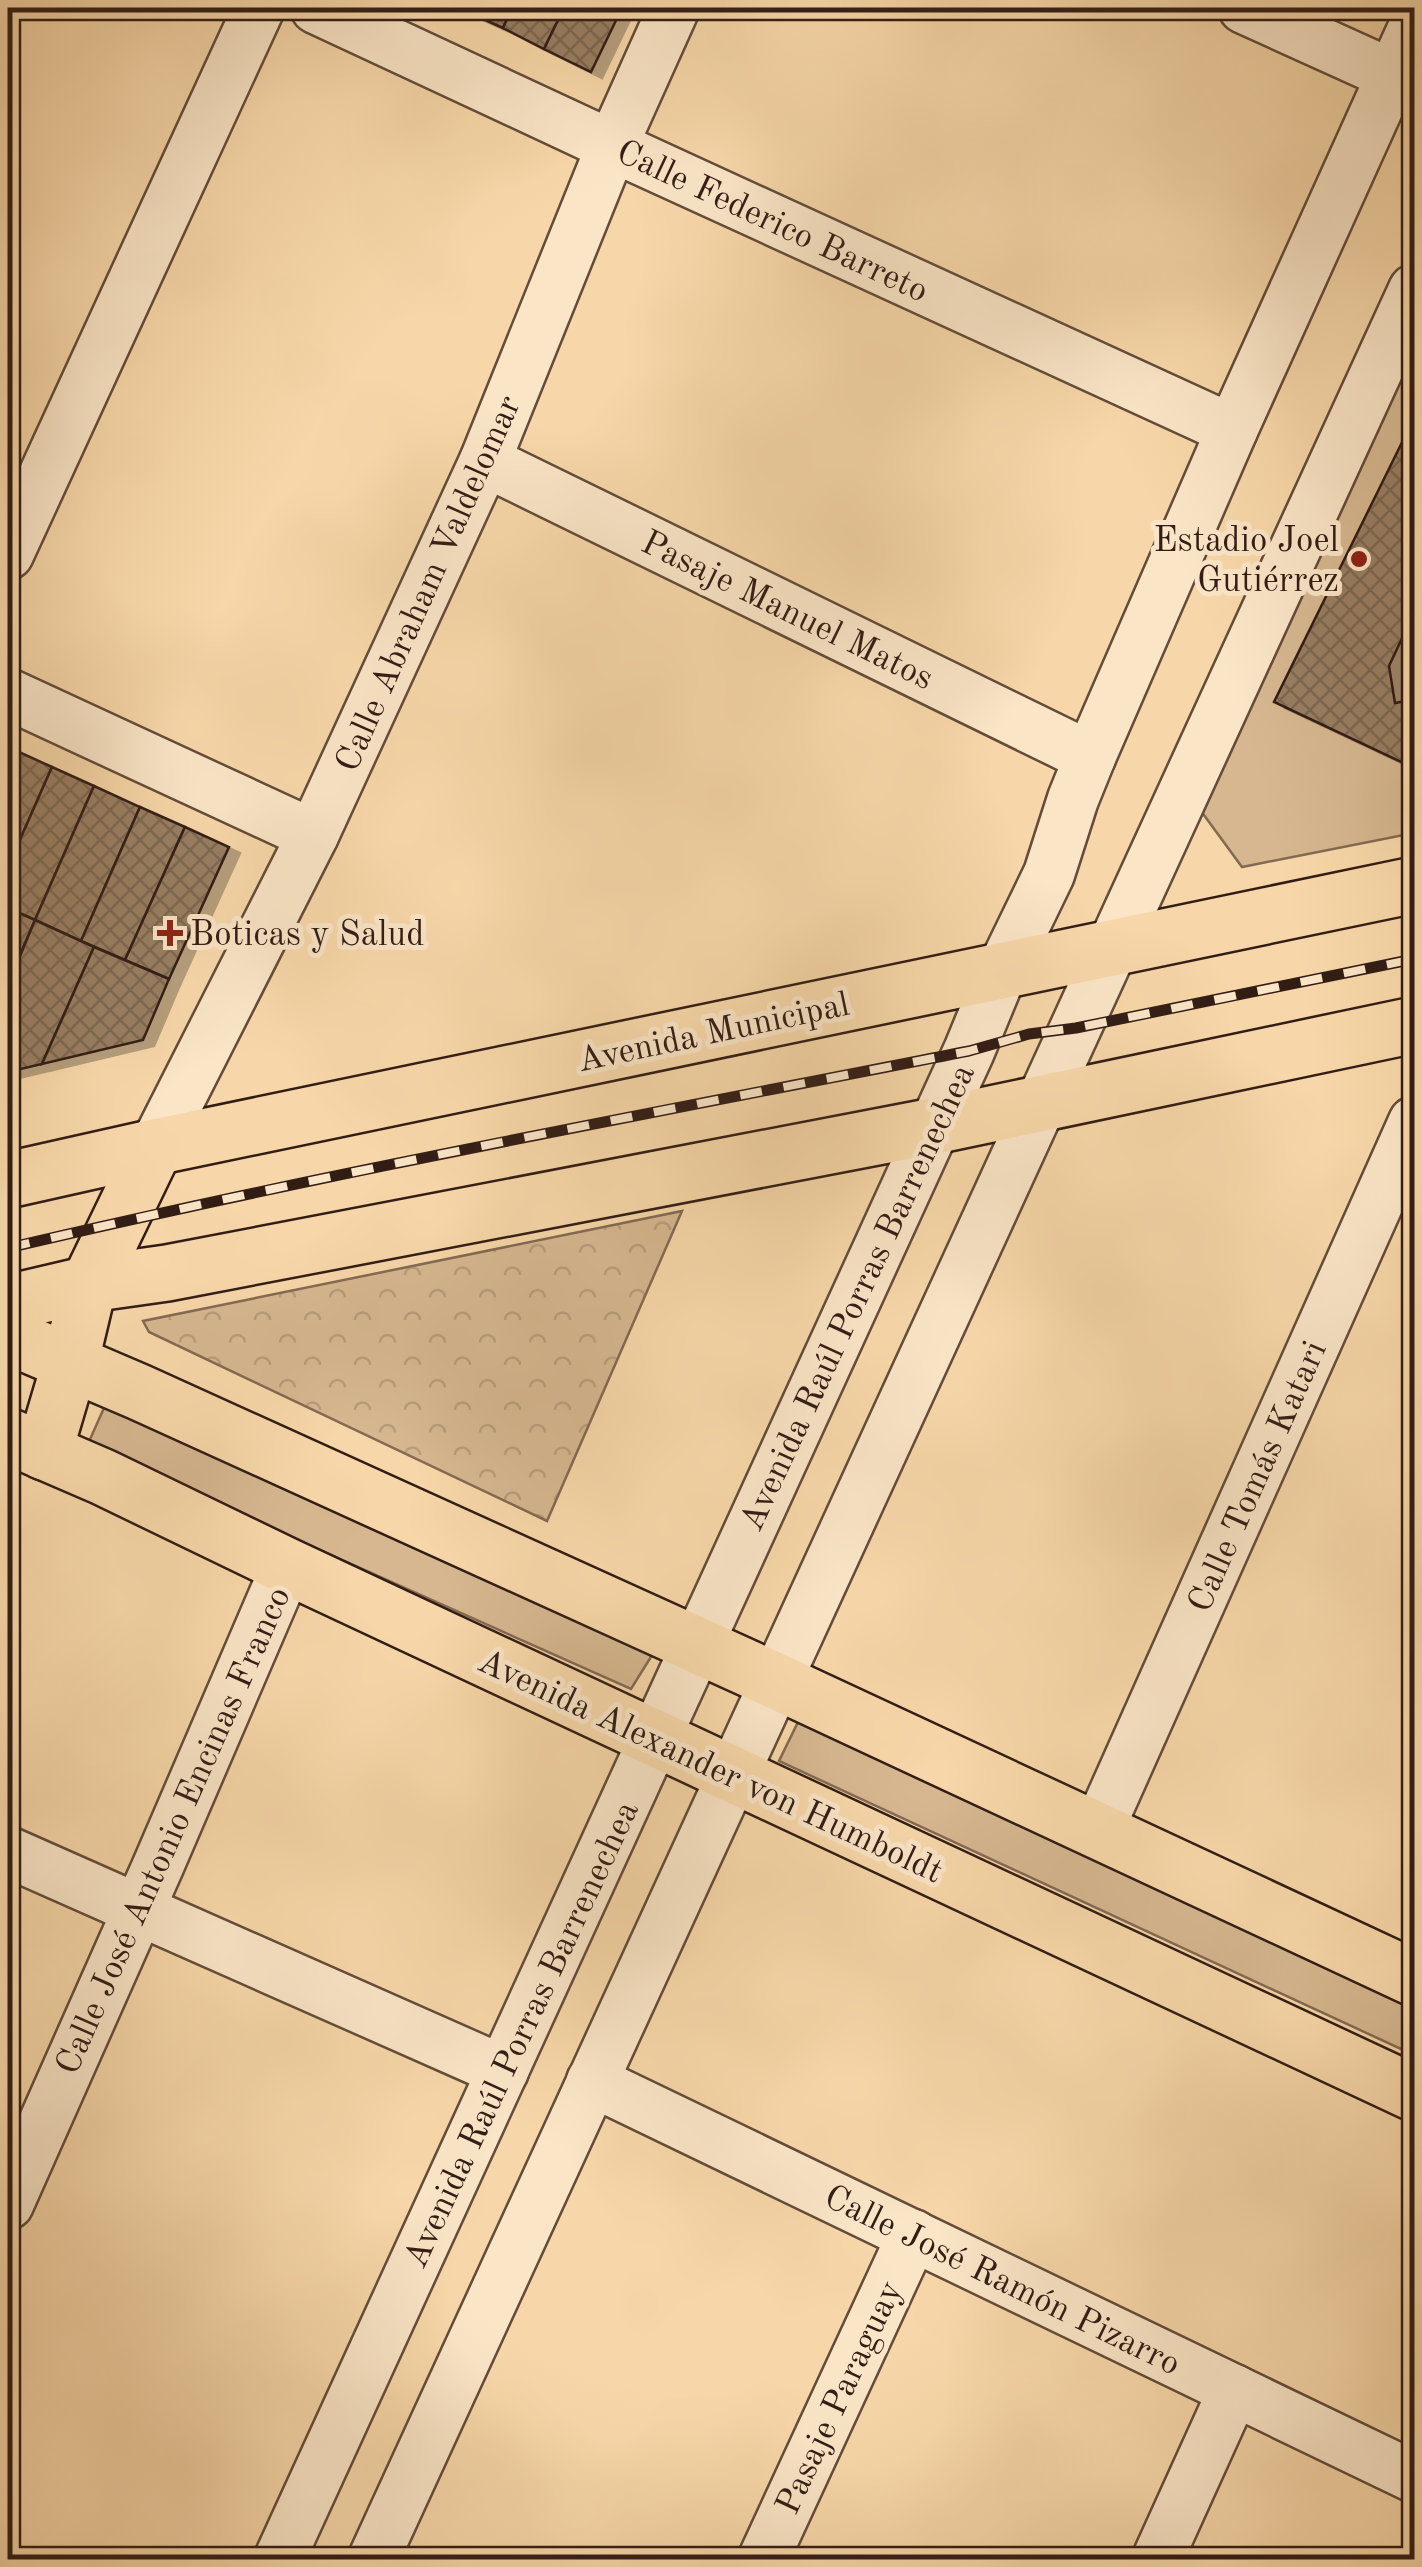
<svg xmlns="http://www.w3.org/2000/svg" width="1422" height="2567" viewBox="0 0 1422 2567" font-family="'Old Standard TT',serif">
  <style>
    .grass { fill: #d6b790; stroke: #846a52; stroke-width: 2.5 }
    .park { fill: url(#park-crowns); stroke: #846a52; stroke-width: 2.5 }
    .building { fill: url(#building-cross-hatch); stroke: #321d15; stroke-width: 2.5; filter: url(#shadow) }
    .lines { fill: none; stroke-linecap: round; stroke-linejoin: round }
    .minor-casing { stroke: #634c3a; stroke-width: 55 }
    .major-casing { stroke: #321d15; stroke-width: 60 }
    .minor { stroke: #fae5c7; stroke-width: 50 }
    .major { stroke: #f7d7a9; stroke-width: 55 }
    .rail-casing { stroke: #321d15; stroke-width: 11 }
    .rail { stroke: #fae5c7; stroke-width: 8; stroke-dasharray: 22; stroke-linecap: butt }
    .poi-dot { fill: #8f2418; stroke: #fae5c7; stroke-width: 4 }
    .labels { text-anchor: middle; stroke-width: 10; stroke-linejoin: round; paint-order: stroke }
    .street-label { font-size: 35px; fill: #321d15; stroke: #fae5c7 }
    .poi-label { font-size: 35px; fill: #321d15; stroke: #fae5c7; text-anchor: end }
  </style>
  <defs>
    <pattern id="park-crowns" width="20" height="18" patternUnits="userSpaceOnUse" patternTransform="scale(2.5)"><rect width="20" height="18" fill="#d6b790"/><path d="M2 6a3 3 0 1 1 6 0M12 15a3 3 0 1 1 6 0" fill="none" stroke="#b89d7b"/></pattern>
    <pattern id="building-cross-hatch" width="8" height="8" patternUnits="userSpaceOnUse" patternTransform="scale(2.5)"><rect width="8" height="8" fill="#987e62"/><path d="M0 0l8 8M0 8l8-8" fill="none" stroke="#7d6750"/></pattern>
    <filter id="shadow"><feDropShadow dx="11" dy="6" stdDeviation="0" flood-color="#0004"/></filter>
  </defs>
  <rect width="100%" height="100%" fill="#f7d7a9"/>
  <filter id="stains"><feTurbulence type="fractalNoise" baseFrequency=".002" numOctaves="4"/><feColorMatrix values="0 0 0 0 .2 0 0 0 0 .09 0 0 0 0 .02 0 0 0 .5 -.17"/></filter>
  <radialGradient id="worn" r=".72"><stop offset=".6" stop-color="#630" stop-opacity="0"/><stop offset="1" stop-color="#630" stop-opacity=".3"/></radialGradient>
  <g class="grass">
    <path d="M1414,319v514l-172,34 -49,-67z"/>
    <path d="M108,1399l546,253 -23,37 -544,-243z"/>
    <path d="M800,1718l614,279v58l-635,-294z"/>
  </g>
  <path class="park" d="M682,1211l-135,310 -398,-189 -6,-11z"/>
  <g class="building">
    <path d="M462,8h50l-9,20 -42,-19z"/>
    <path d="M512,8h52l-20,41 -41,-21z"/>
    <path d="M564,8h58l-31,64 -47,-23z"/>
    <path d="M1414,418v195l-25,53 6,37 11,-2 -1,-8 9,-17v92l-140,-66z"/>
    <path d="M8,747l44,20 -44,100z"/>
    <path d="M52,767l42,19 -59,134 -27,-12v-41z"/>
    <path d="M94,786l46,21 -59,134 -46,-21z"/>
    <path d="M140,807l45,20 -60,133 -44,-19z"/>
    <path d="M185,827l44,20 -60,132 -44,-19z"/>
    <path d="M8,908l27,12 -19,44 -8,-4z"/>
    <path d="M35,920l59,27 -52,117 -34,8v-87z"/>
    <path d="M94,947l75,32 -26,61 -101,24z"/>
    <path d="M8,960l8,4 -8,21z"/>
  </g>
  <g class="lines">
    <defs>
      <g id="minor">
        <path d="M316,8l296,138 620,284"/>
        <path d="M1244,8l148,67"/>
        <path d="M485,461l605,296"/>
        <path d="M8,554l251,-546"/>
        <path d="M8,694l305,141"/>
        <path d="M155,1147l158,-312 172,-374 127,-315 62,-138"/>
        <path d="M1098,1830l316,-708"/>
        <path d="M8,1852l495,219"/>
        <path d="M592,2081l822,396"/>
        <path d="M8,2204l150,-338 129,-300"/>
        <path d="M279,2560l690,-1509 33,-80 47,-97 24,-75 17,-42 142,-327 182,-403"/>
        <path d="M373,2560l1041,-2270"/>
        <path d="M763,2560l150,-325"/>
        <path d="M1157,2560l77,-170"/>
      </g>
      <g id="major">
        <path d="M8,1180l147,-33 1259,-262"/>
        <path d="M8,1303l81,-19 78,-11 767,-147 480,-101"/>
        <path d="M8,1336l131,56 637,289 638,297"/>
        <path d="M8,1436l95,41 184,89 1127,527"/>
        <path d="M44,1452l26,-88 19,-80 66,-137"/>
      </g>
    </defs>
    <use href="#minor" class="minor-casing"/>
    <use href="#major" class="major-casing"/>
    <use href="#minor" class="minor"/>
    <use href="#major" class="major"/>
    <defs>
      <path id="rail" d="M8,1248c318,-75 640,-134 961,-197l60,-17 47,-6 338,-69"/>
    </defs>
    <use href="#rail" class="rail-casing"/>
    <use href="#rail" class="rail"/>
  </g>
  <g class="poi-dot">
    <circle cx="1359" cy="559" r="10"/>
    <path d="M165 918h10v10h10v10h-10v10h-10v-10h-10v-10h10z"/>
  </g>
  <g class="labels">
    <g class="street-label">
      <text transform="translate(773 220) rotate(25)" y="12">Calle Federico Barreto</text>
      <text transform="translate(427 583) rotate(-66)" y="12">Calle Abraham Valdelomar</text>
      <text transform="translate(788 609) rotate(26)" y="12">Pasaje Manuel Matos</text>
      <text transform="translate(713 1031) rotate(-12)" y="12">Avenida Municipal</text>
      <text transform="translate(856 1297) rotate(-65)" y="12">Avenida Raúl Porras Barrenechea</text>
      <text transform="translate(1256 1476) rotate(-66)" y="12">Calle Tomás Katari</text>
      <text transform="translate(711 1765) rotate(25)" y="12">Avenida Alexander von Humboldt</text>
      <text transform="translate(172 1830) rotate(-66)" y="12">Calle José Antonio Encinas Franco</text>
      <text transform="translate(520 2034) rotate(-65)" y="12">Avenida Raúl Porras Barrenechea</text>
      <text transform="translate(1003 2279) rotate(26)" y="12">Calle José Ramón Pizarro</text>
      <text transform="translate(838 2397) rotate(-65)" y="12">Pasaje Paraguay</text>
    </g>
    <g class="poi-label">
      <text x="1339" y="551">Estadio Joel<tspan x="1339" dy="40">Gutiérrez</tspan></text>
      <text x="190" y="945" text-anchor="start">Boticas y Salud</text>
    </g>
  </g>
  <rect width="1422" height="2567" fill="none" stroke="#f7d7a9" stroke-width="40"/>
  <rect x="10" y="10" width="1402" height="2547" fill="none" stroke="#321d15" stroke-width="5"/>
  <rect x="20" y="20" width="1382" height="2527" fill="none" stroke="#321d15" stroke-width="2.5"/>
  <rect width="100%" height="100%" filter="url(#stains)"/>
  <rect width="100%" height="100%" fill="url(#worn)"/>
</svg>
